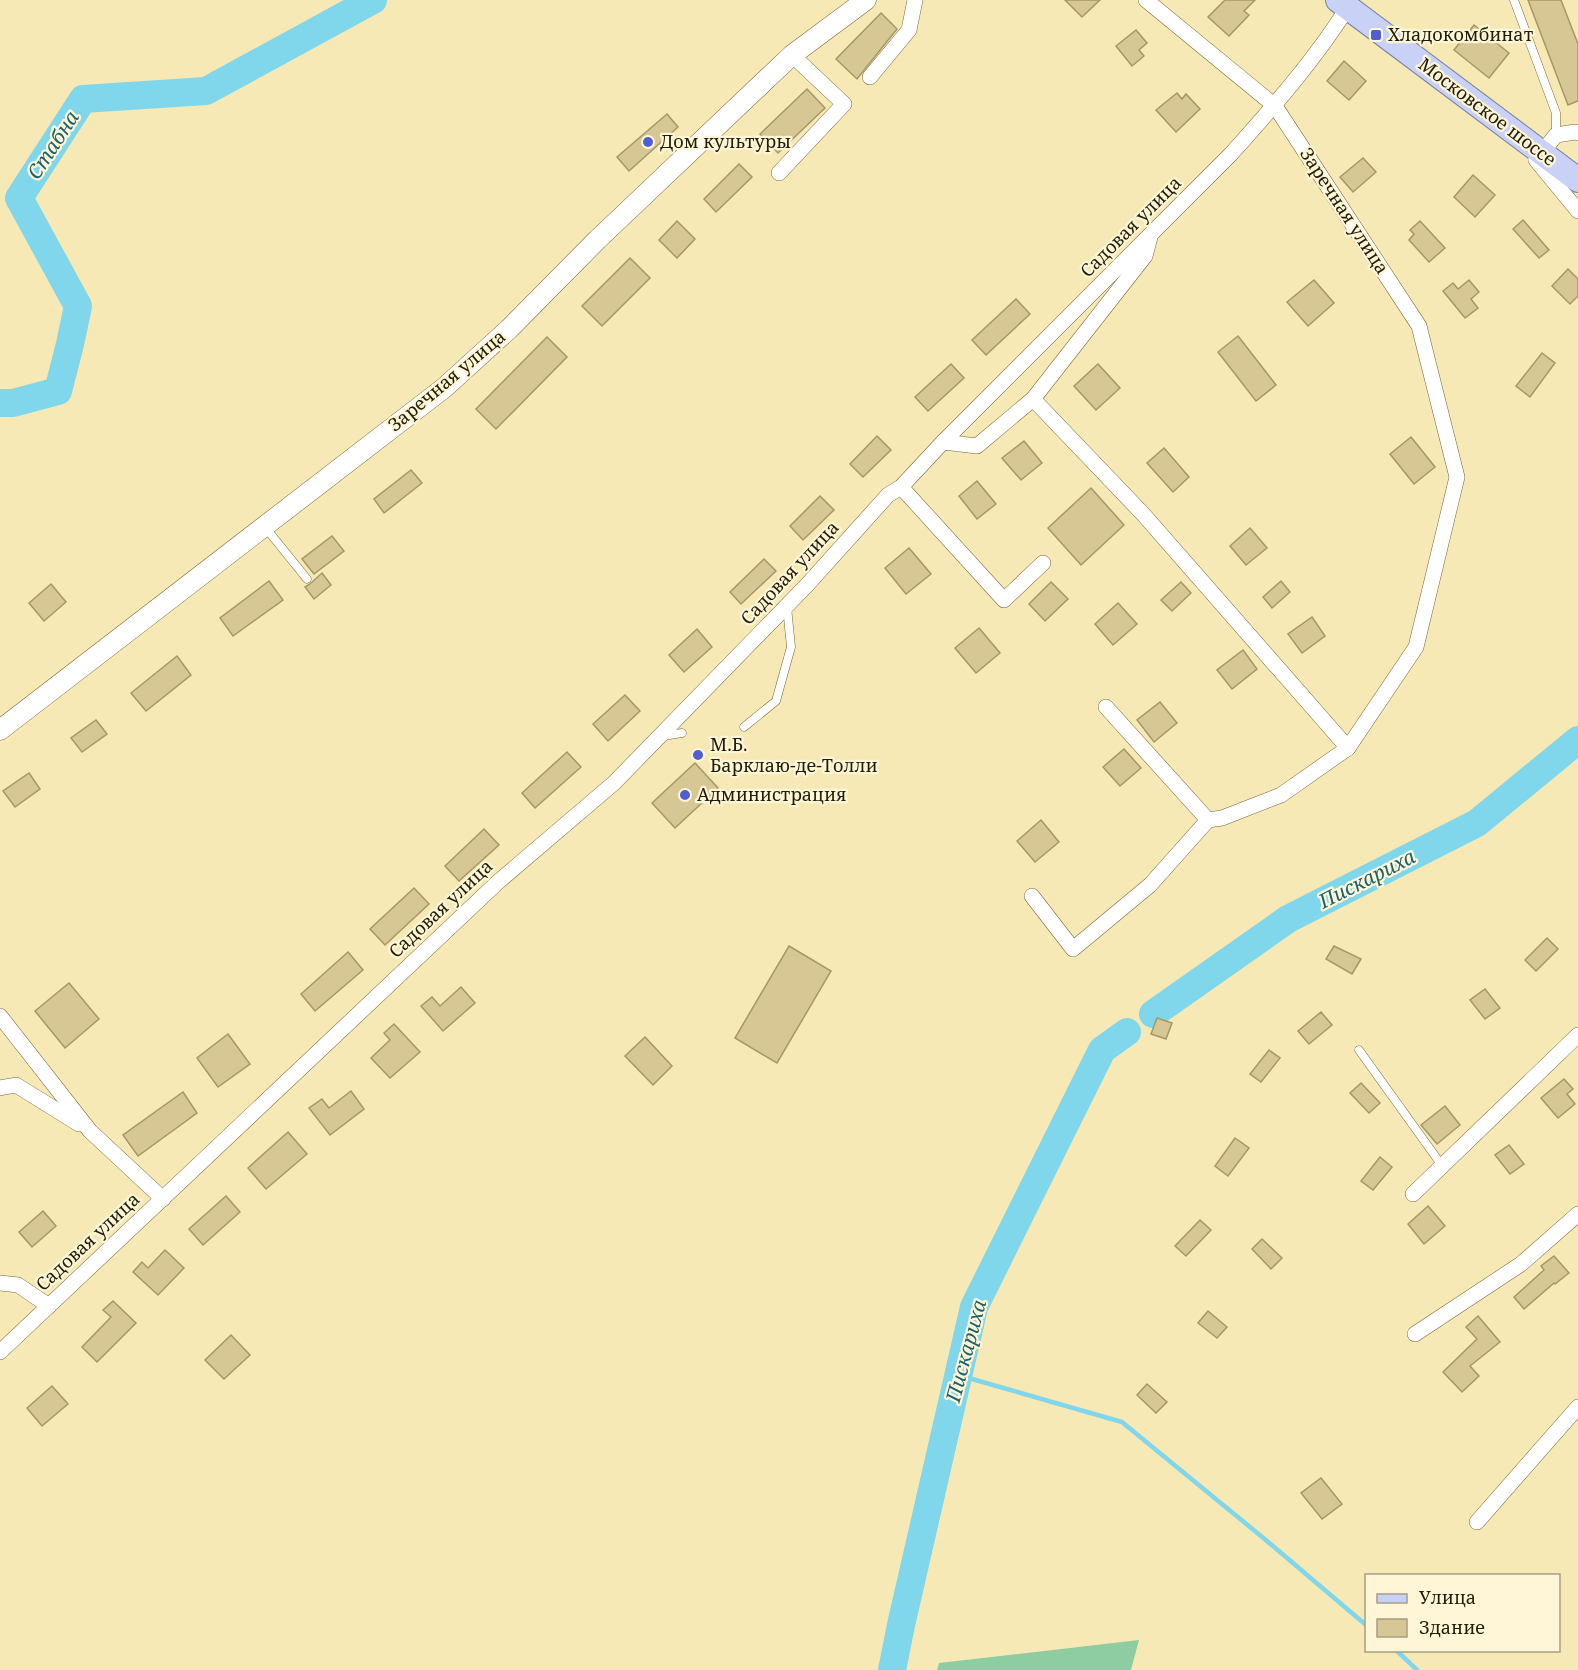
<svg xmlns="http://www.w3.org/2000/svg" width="1578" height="1670" viewBox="0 0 1578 1670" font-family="'Noto Serif',serif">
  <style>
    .forest { fill: #8ecca2 }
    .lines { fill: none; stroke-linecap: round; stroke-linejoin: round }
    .stream { stroke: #80d6ea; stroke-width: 4.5 }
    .river { stroke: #80d6ea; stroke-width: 28 }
    .building { fill: #d6c794; stroke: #a69866; stroke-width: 1.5 }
    .service-casing { stroke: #756838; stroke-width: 9 }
    .minor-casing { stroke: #756838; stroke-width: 16 }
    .tertiary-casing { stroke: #756838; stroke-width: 21 }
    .primary-casing { stroke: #777ea0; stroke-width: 26 }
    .service { stroke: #fff; stroke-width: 8 }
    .minor { stroke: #fff; stroke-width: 15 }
    .tertiary { stroke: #fff; stroke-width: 20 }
    .primary { stroke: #c9d1f7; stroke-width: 24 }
    .poi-dot { fill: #515dd3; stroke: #fff6d7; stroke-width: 2 }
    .labels { text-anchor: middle; stroke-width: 4.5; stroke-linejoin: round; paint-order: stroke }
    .poi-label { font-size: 18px; fill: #221d08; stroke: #fff6d7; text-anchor: start }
    .street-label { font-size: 18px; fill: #221d08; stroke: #fff6d7 }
    .water-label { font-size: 20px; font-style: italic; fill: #1b616f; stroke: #fff6d7 }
  </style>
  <rect width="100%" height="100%" fill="#f7e9b5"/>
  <path class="forest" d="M1139,1640l-8,30h-194l2,-7z"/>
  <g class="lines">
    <g class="stream">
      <path d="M958,1375l164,47 145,119 99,84"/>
      <path d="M1396,1650l21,20"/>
    </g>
    <g class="river">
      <path d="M0,403h13l45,-12 12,-47 8,-38 -59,-108 64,-99 123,-8 167,-91"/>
      <path d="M1153,1014l135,-95 189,-96 101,-83"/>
      <path d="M892,1670l9,-45 73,-318 128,-257 25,-18"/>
    </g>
  </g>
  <g class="building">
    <path d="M1065,0h35l-18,17z"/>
    <path d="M1225,0h30l-11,11 5,4 -20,21 -21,-19z"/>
    <path d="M1528,0h33l17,44v57l-10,4z"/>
    <path d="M881,13l16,16 -40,50 -21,-20z"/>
    <path d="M1474,25l35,28 -20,25 -35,-28z"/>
    <path d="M1136,30l11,13 -8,7 5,6 -12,10 -16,-20z"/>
    <path d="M1344,61l22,20 -17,19 -22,-19z"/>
    <path d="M807,89l18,19 -47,45 -18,-19z"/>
    <path d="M1177,93l5,6 4,-5 14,15 -24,23 -20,-22z"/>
    <path d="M667,114l11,13 -49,44 -12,-14z"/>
    <path d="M1363,158l13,14 -23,20 -13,-15z"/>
    <path d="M739,164l13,13 -36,35 -12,-13z"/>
    <path d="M1473,175l22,20 -20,22 -21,-20z"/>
    <path d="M1523,220l26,30 -10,8 -26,-29z"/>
    <path d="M677,221l18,18 -18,19 -18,-18z"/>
    <path d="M1420,221l25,27 -16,14 -20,-22 5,-6 -4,-4z"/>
    <path d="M630,258l20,20 -48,48 -20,-20z"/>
    <path d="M1568,269l10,10v17l-8,8 -18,-18z"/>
    <path d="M1314,280l20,23 -26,23 -21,-24z"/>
    <path d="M1469,280l10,12 -8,7 7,9 -13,10 -22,-27 10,-8 5,6z"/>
    <path d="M1016,299l14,15 -44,41 -14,-15z"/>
    <path d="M1238,336l38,49 -20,16 -38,-49z"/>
    <path d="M547,337l20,20 -71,72 -20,-20z"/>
    <path d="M1542,353l13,10 -25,34 -14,-11z"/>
    <path d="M951,364l13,14 -36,33 -13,-14z"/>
    <path d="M1098,364l22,24 -24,22 -22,-24z"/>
    <path d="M877,436l14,14 -28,27 -13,-13z"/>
    <path d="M1411,437l24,30 -21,17 -24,-30z"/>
    <path d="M1024,441l18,22 -21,17 -19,-22z"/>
    <path d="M1164,448l25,29 -16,15 -26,-29z"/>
    <path d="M411,470l11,13 -38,30 -10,-14z"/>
    <path d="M977,481l19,23 -19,15 -18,-23z"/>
    <path d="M1091,488l33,37 -43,40 -33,-37z"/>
    <path d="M820,496l14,14 -31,30 -13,-14z"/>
    <path d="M1250,528l17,20 -21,17 -16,-19z"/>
    <path d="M332,536l12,15 -30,23 -12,-15z"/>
    <path d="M909,548l22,26 -25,20 -21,-26z"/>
    <path d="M764,559l12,12 -35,33 -11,-12z"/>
    <path d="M322,573l9,12 -17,14 -9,-12 5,-3z"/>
    <path d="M269,581l14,19 -50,36 -13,-18z"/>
    <path d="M1281,581l9,11 -18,16 -9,-11z"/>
    <path d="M1051,582l17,17 -23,22 -16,-17z"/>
    <path d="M1181,582l10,11 -19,18 -11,-11z"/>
    <path d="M51,584l15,18 -22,19 -15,-18z"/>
    <path d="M1118,603l19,21 -24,21 -18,-21z"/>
    <path d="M1312,617l13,19 -23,17 -14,-19z"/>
    <path d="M979,628l21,25 -24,20 -21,-25z"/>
    <path d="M697,629l15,18 -28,25 -15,-17z"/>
    <path d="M1243,650l14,19 -25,20 -15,-19z"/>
    <path d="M177,656l14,19 -45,36 -15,-18z"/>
    <path d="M625,695l15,16 -32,30 -15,-17z"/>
    <path d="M1160,702l17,21 -23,19 -17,-22z"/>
    <path d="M96,720l11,14 -25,18 -11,-14z"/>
    <path d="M1124,749l17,19 -21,18 -17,-19z"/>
    <path d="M567,752l14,15 -46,41 -13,-15z"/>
    <path d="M695,763l23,25 -43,40 -23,-25z"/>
    <path d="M29,773l11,16 -25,18 -12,-16z"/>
    <path d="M1041,820l18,22 -24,20 -18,-21z"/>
    <path d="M484,829l15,16 -40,36 -14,-15z"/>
    <path d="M414,888l15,16 -44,41 -15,-16z"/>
    <path d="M1547,938l11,11 -22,22 -11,-11z"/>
    <path d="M789,946l42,25 -54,92 -42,-25z"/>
    <path d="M1334,946l27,13 -9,15 -26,-15z"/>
    <path d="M348,952l15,18 -48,41 -14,-17z"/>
    <path d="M69,983l30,36 -34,29 -30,-37z"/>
    <path d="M461,987l14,16 -32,28 -22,-25 11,-9 8,9z"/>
    <path d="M1485,989l15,19 -15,11 -15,-19z"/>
    <path d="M1321,1012l11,13 -23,19 -11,-13z"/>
    <path d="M1157,1018l15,5 -6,16 -15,-5z"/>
    <path d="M394,1024l26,28 -30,26 -19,-20 19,-18 -6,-7z"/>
    <path d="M228,1034l22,30 -32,23 -21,-29z"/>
    <path d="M645,1037l27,29 -19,19 -28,-29z"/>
    <path d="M1269,1050l11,8 -19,24 -11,-8z"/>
    <path d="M1564,1079l9,10 -6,5 8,10 -17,14 -17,-20z"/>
    <path d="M1361,1083l19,20 -11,10 -19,-20z"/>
    <path d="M351,1091l13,18 -34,26 -21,-27 13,-9 7,9z"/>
    <path d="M183,1092l14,21 -59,43 -15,-21z"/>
    <path d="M1445,1106l15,19 -23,19 -16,-19z"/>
    <path d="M288,1132l19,22 -41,35 -18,-21z"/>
    <path d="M1235,1138l14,10 -21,28 -13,-10z"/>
    <path d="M1509,1145l15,19 -14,10 -15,-19z"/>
    <path d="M1380,1157l12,10 -19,23 -12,-9z"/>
    <path d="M226,1196l14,16 -37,33 -14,-16z"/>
    <path d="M1428,1206l17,20 -21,18 -16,-20z"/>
    <path d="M43,1211l13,15 -24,21 -13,-15z"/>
    <path d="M1200,1220l11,10 -25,26 -11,-10z"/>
    <path d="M1262,1239l20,19 -11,11 -19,-20z"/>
    <path d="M165,1250l19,18 -26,27 -25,-23 9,-10 6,6z"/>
    <path d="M1554,1256l15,17 -14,11 -1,-1 -30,26 -10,-12 30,-27 -3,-4z"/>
    <path d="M113,1301l23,22 -39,39 -15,-15 29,-30 -8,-7z"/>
    <path d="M1208,1311l19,16 -10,11 -19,-15z"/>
    <path d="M1478,1316l22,26 -30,24 9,10 -17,16 -19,-20 34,-33 -11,-12z"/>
    <path d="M231,1335l19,20 -26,24 -19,-19z"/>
    <path d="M1147,1384l20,18 -11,11 -19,-18z"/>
    <path d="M52,1386l16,18 -26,22 -15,-18z"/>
    <path d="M1321,1478l21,26 -20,15 -21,-26z"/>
  </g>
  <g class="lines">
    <defs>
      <g id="service">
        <path d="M1514,0l42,113v22"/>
        <path d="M265,527l42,52"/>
        <path d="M744,727l32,-26 15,-54 -4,-40"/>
        <path d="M663,736l19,-3"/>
        <path d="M1359,1050l84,117"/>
      </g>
      <g id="minor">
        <path d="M870,77l39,-47 6,-30"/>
        <path d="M1578,133l-3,-1 -19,3 -20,25 42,51"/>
        <path d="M779,173l65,-69 -52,-49"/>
        <path d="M1033,399l110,115 205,234"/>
        <path d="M943,442l34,4 56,-47 112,-143 5,-19"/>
        <path d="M901,487l103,113 39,-37"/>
        <path d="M1106,707l102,113"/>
        <path d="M1032,896l41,53 77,-64 58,-65 14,-2 59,-23 67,-47 68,-101 41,-170 -38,-151 -144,-220 -129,-106"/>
        <path d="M0,1016l90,115 73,68"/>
        <path d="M0,1088l16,-3 63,39"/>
        <path d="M1413,1194l165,-159"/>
        <path d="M0,1283l18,2 31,21"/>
        <path d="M1415,1334l106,-70 57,-50"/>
        <path d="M0,1352l498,-470 116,-99 193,-198 81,-90 13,-8 42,-45 288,-288c42,-47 83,-93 117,-147"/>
        <path d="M1477,1522l101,-115"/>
      </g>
      <path id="tertiary" d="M0,730l444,-342 65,-59 88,-89 195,-185 74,-55"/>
      <path id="primary" d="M1338,0l240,180"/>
    </defs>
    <use href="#service" class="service-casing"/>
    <use href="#minor" class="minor-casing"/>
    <use href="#tertiary" class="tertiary-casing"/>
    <use href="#primary" class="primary-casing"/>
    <use href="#service" class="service"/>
    <use href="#minor" class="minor"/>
    <use href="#tertiary" class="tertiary"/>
    <use href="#primary" class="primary"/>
  </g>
  <g class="poi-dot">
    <rect x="1370" y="29" width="12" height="12" rx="3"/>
    <circle cx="648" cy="142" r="6"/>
    <circle cx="698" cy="755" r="6"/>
    <circle cx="685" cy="795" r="6"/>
  </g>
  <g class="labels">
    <g class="poi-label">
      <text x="1388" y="41">Хладокомбинат</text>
      <text x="660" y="148">Дом культуры</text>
      <text x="710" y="751">М.Б.<tspan x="710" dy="21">Барклаю-де-Толли</tspan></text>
      <text x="697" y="801">Администрация</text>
    </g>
    <g class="street-label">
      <text transform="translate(1487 112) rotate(37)" y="6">Московское шоссе</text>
      <text transform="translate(1344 211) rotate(57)" y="6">Заречная улица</text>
      <text transform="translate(1131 227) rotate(-45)" y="6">Садовая улица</text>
      <text transform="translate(447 381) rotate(-40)" y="6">Заречная улица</text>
      <text transform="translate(790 573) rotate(-47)" y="6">Садовая улица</text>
      <text transform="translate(441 909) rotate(-43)" y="6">Садовая улица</text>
      <text transform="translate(88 1242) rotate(-43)" y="6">Садовая улица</text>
    </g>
    <g class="water-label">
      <text transform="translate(53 145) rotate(-57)" y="7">Стабна</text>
      <text transform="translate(1367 879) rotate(-27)" y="7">Пискариха</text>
      <text transform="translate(966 1351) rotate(-75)" y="7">Пискариха</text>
    </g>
  </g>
  <rect x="1365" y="1574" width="195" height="78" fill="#fff6d7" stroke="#a79f84" stroke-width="1.5"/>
  <rect x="1377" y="1594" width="30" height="9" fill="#c9d1f7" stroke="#a79f84" stroke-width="1.5"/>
  <text x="1419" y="1604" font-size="18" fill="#221d08">Улица</text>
  <rect x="1377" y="1619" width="30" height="18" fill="#d6c794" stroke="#a79f84" stroke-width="1.5"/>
  <text x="1419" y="1634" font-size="18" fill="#221d08">Здание</text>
</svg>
